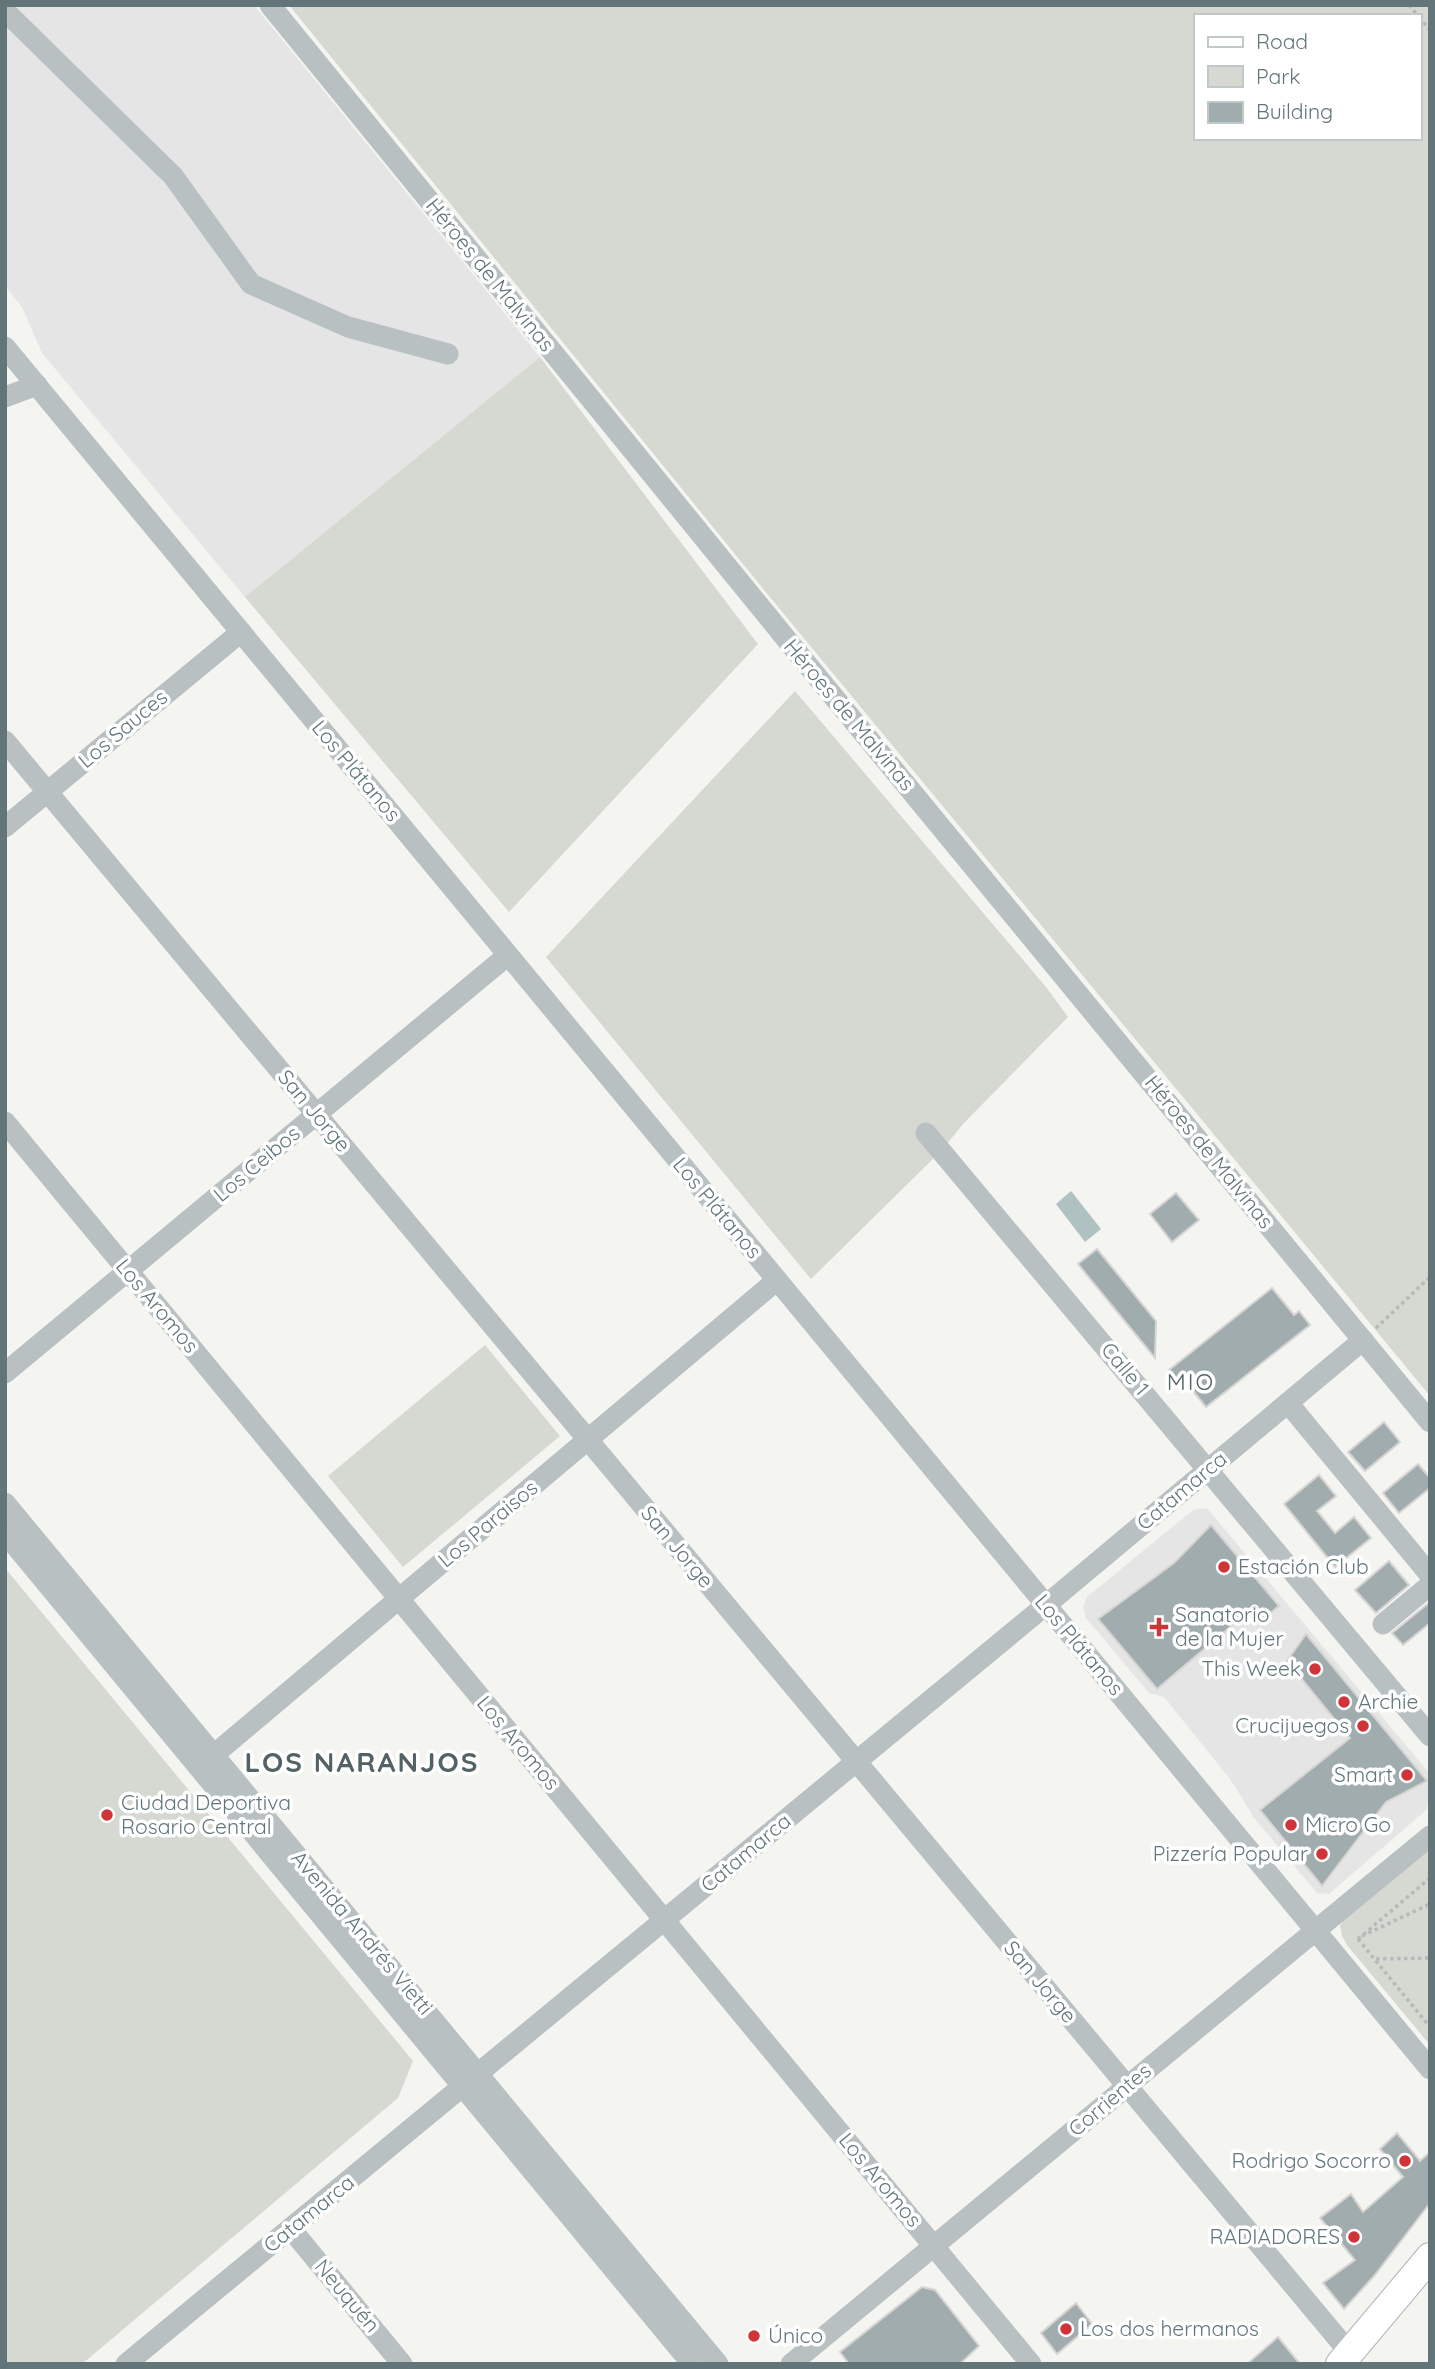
<svg xmlns="http://www.w3.org/2000/svg" width="1435" height="2369" viewBox="0 0 1435 2369" font-family="Quicksand,sans-serif">
  <style>
    .built { fill: #e5e5e5 }
    .green { fill: #d6d9d1; fill-rule: evenodd }
    .water { fill: #b0c1c1 }
    .building { fill: #a1acae; stroke: #d6d5d4; stroke-width: 2 }
    .lines { fill: none; stroke-linecap: round; stroke-linejoin: round }
    .major-casing { stroke: #adb4b5; stroke-width: 30 }
    .path { stroke: #b6babb; stroke-width: 3.5; stroke-dasharray: 3.5 3.5; stroke-linecap: butt }
    .minor { stroke: #b9c0c1; stroke-width: 21 }
    .major { stroke: #fff; stroke-width: 28 }
    .poi-dot { fill: #d13438; stroke: #fff; stroke-width: 2.5 }
    .labels { text-anchor: middle; stroke-width: 7; stroke-linejoin: round; paint-order: stroke }
    .street-label { font-size: 21px; fill: #62767a; stroke: #fff }
    .poi-label { font-size: 21px; fill: #62767a; stroke: #fff; text-anchor: start }
    .neighbourhood-label { font-size: 23px; letter-spacing: 2px; fill: #536265; stroke: #fff }
    .district-label { font-size: 28px; font-weight: bold; letter-spacing: 2px; fill: #536265; stroke: #fff }
  </style>
  <rect width="100%" height="100%" fill="#f4f4f1"/>
  <g class="built">
    <path d="M5,5h249l286,352 -295,240 -203,-244 -20,-46 -17,-21z"/>
    <path d="M1207,1508l223,266v27l-5,10 -96,83 -12,-1 -62,-74 -25,-40 -66,-82 -15,-4 -63,-75 -3,-11 4,-10 106,-87z"/>
  </g>
  <g class="green">
    <path d="M289,5h1141v1391l-670,-811zM1195,16h224v122h-224z"/>
    <path d="M540,357l218,287 -249,268 -264,-315z"/>
    <path d="M795,691l251,296 22,30 -105,107 -21,26 -131,129 -265,-322z"/>
    <path d="M485,1345l75,91 -157,131 -75,-91z"/>
    <path d="M5,1568l408,493 -15,37 -316,266h-77z"/>
    <path d="M1430,1846v199l-83,-100 -5,-9 -2,-10 5,-9z"/>
  </g>
  <path class="water" d="M1071,1191l30,38 -16,13 -29,-38z"/>
  <g class="building">
    <path d="M1176,1193l23,27 -27,22 -22,-28z"/>
    <path d="M1097,1249l59,72 -1,37 -77,-94z"/>
    <path d="M1272,1288l22,27 5,-4 11,14 -104,82 -17,-21 -4,3 -16,-19z"/>
    <path d="M1384,1422l16,20 -35,29 -17,-19z"/>
    <path d="M1418,1464l12,14v10l-31,25 -16,-20z"/>
    <path d="M1319,1475l17,21 -19,15 18,22 19,-16 17,21 -36,29 -51,-63z"/>
    <path d="M1211,1525l68,81 -22,17 -9,-11 -91,77 -59,-70 76,-56z"/>
    <path d="M1389,1561l20,24 -33,28 -21,-23z"/>
    <path d="M1430,1602v21l-27,22 -11,-12z"/>
    <path d="M1306,1634l121,147 -41,21 -64,84 -62,-76 90,-72 -63,-77z"/>
    <path d="M1397,2133l23,28 10,-9v51l-56,73 -30,33 -21,-26 32,-23 -35,-42 31,-24 12,18 40,-35 -23,-28z"/>
    <path d="M922,2287l13,3 44,56 -19,18h-111l-9,-12z"/>
    <path d="M1076,2303l16,21 -35,30 -16,-21z"/>
    <path d="M1278,2337l22,27h-53z"/>
  </g>
  <g class="lines">
    <defs>
      <path id="major" d="M1340,2364l90,-107"/>
    </defs>
    <use href="#major" class="major-casing"/>
    <g class="path">
      <path d="M1409,5l9,11"/>
      <path d="M1419,17l11,13"/>
      <path d="M1376,1328l54,-51"/>
      <path d="M1362,1936l68,-32"/>
      <path d="M1358,1939l72,88"/>
      <path d="M1358,1939l72,-61"/>
      <path d="M1376,1959l54,-1"/>
    </g>
    <g class="minor">
      <path d="M270,5l526,646 634,771"/>
      <path d="M5,11l168,165 78,108 97,43 100,27"/>
      <path d="M5,347l1425,1722"/>
      <path d="M5,397l32,-12"/>
      <path d="M5,741l1344,1611"/>
      <path d="M5,827l236,-195"/>
      <path d="M5,1122l1026,1242"/>
      <path d="M926,1133l504,603"/>
      <path d="M5,1373l503,-418"/>
      <path d="M1288,1403l142,172"/>
      <path d="M5,1503l713,861"/>
      <path d="M5,1533l687,831"/>
      <path d="M1383,1624l47,-39"/>
      <path d="M203,1764l574,-484"/>
      <path d="M291,2229l111,135"/>
      <path d="M126,2364l920,-759 317,-265"/>
      <path d="M791,2364l639,-528"/>
    </g>
    <use href="#major" class="major"/>
  </g>
  <g class="poi-dot">
    <circle cx="1224" cy="1567" r="7"/>
    <path d="M1155.5 1616.5h7v7h7v7h-7v7h-7v-7h-7v-7h7z"/>
    <circle cx="1315" cy="1669" r="7"/>
    <circle cx="1344" cy="1702" r="7"/>
    <circle cx="1363" cy="1726" r="7"/>
    <circle cx="1407" cy="1775" r="7"/>
    <circle cx="107" cy="1815" r="7"/>
    <circle cx="1291" cy="1825" r="7"/>
    <circle cx="1322" cy="1854" r="7"/>
    <circle cx="1405" cy="2161" r="7"/>
    <circle cx="1354" cy="2237" r="7"/>
    <circle cx="1066" cy="2329" r="7"/>
    <circle cx="754" cy="2336" r="7"/>
  </g>
  <g class="labels">
    <g class="street-label">
      <text transform="translate(490 275) rotate(51)" y="7">Héroes de Malvinas</text>
      <text transform="translate(849 715) rotate(50)" y="7">Héroes de Malvinas</text>
      <text transform="translate(123 729) rotate(-40)" y="7">Los Sauces</text>
      <text transform="translate(356 771) rotate(50)" y="7">Los Plátanos</text>
      <text transform="translate(314 1111) rotate(50)" y="7">San Jorge</text>
      <text transform="translate(1209 1152) rotate(51)" y="7">Héroes de Malvinas</text>
      <text transform="translate(257 1164) rotate(-40)" y="7">Los Ceibos</text>
      <text transform="translate(717 1208) rotate(50)" y="7">Los Plátanos</text>
      <text transform="translate(157 1306) rotate(50)" y="7">Los Aromos</text>
      <text transform="translate(1125 1369) rotate(50)" y="7">Calle 1</text>
      <text transform="translate(1182 1491) rotate(-40)" y="7">Catamarca</text>
      <text transform="translate(488 1524) rotate(-40)" y="7">Los Paraisos</text>
      <text transform="translate(677 1547) rotate(50)" y="7">San Jorge</text>
      <text transform="translate(1079 1645) rotate(50)" y="7">Los Plátanos</text>
      <text transform="translate(518 1743) rotate(50)" y="7">Los Aromos</text>
      <text transform="translate(746 1853) rotate(-40)" y="7">Catamarca</text>
      <text transform="translate(362 1933) rotate(50)" y="7">Avenida Andrés Vietti</text>
      <text transform="translate(1040 1982) rotate(50)" y="7">San Jorge</text>
      <text transform="translate(1110 2100) rotate(-40)" y="7">Corrientes</text>
      <text transform="translate(880 2180) rotate(50)" y="7">Los Aromos</text>
      <text transform="translate(309 2214) rotate(-39)" y="7">Catamarca</text>
      <text transform="translate(347 2296) rotate(50)" y="7">Neuquén</text>
    </g>
    <g class="poi-label">
      <text x="1238" y="1574">Estación Club</text>
      <text x="1175" y="1622">Sanatorio<tspan x="1175" dy="24">de la Mujer</tspan></text>
      <text x="1301" y="1676" text-anchor="end">This Week</text>
      <text x="1358" y="1709">Archie</text>
      <text x="1349" y="1733" text-anchor="end">Crucijuegos</text>
      <text x="1393" y="1782" text-anchor="end">Smart</text>
      <text x="121" y="1810">Ciudad Deportiva<tspan x="121" dy="24">Rosario Central</tspan></text>
      <text x="1305" y="1832">Micro Go</text>
      <text x="1308" y="1861" text-anchor="end">Pizzería Popular</text>
      <text x="1391" y="2168" text-anchor="end">Rodrigo Socorro</text>
      <text x="1340" y="2244" text-anchor="end">RADIADORES</text>
      <text x="1080" y="2336">Los dos hermanos</text>
      <text x="768" y="2343">Único</text>
    </g>
    <g class="neighbourhood-label">
      <text x="1191" y="1390">MIO</text>
    </g>
    <g class="district-label">
      <text x="362" y="1772">LOS NARANJOS</text>
    </g>
  </g>
  <rect width="1435" height="2369" fill="none" stroke="#62767a" stroke-width="14"/>
  <rect x="1194" y="14" width="228" height="126" fill="#ffffff" stroke="#c0c8ca" stroke-width="2"/>
  <rect x="1208" y="37" width="35" height="10" fill="#ffffff" stroke="#c0c8ca" stroke-width="2"/>
  <text x="1256" y="49" font-size="21" fill="#62767a">Road</text>
  <rect x="1208" y="66" width="35" height="21" fill="#d6d9d1" stroke="#c0c8ca" stroke-width="2"/>
  <text x="1256" y="84" font-size="21" fill="#62767a">Park</text>
  <rect x="1208" y="102" width="35" height="21" fill="#a1acae" stroke="#c0c8ca" stroke-width="2"/>
  <text x="1256" y="119" font-size="21" fill="#62767a">Building</text>
</svg>
